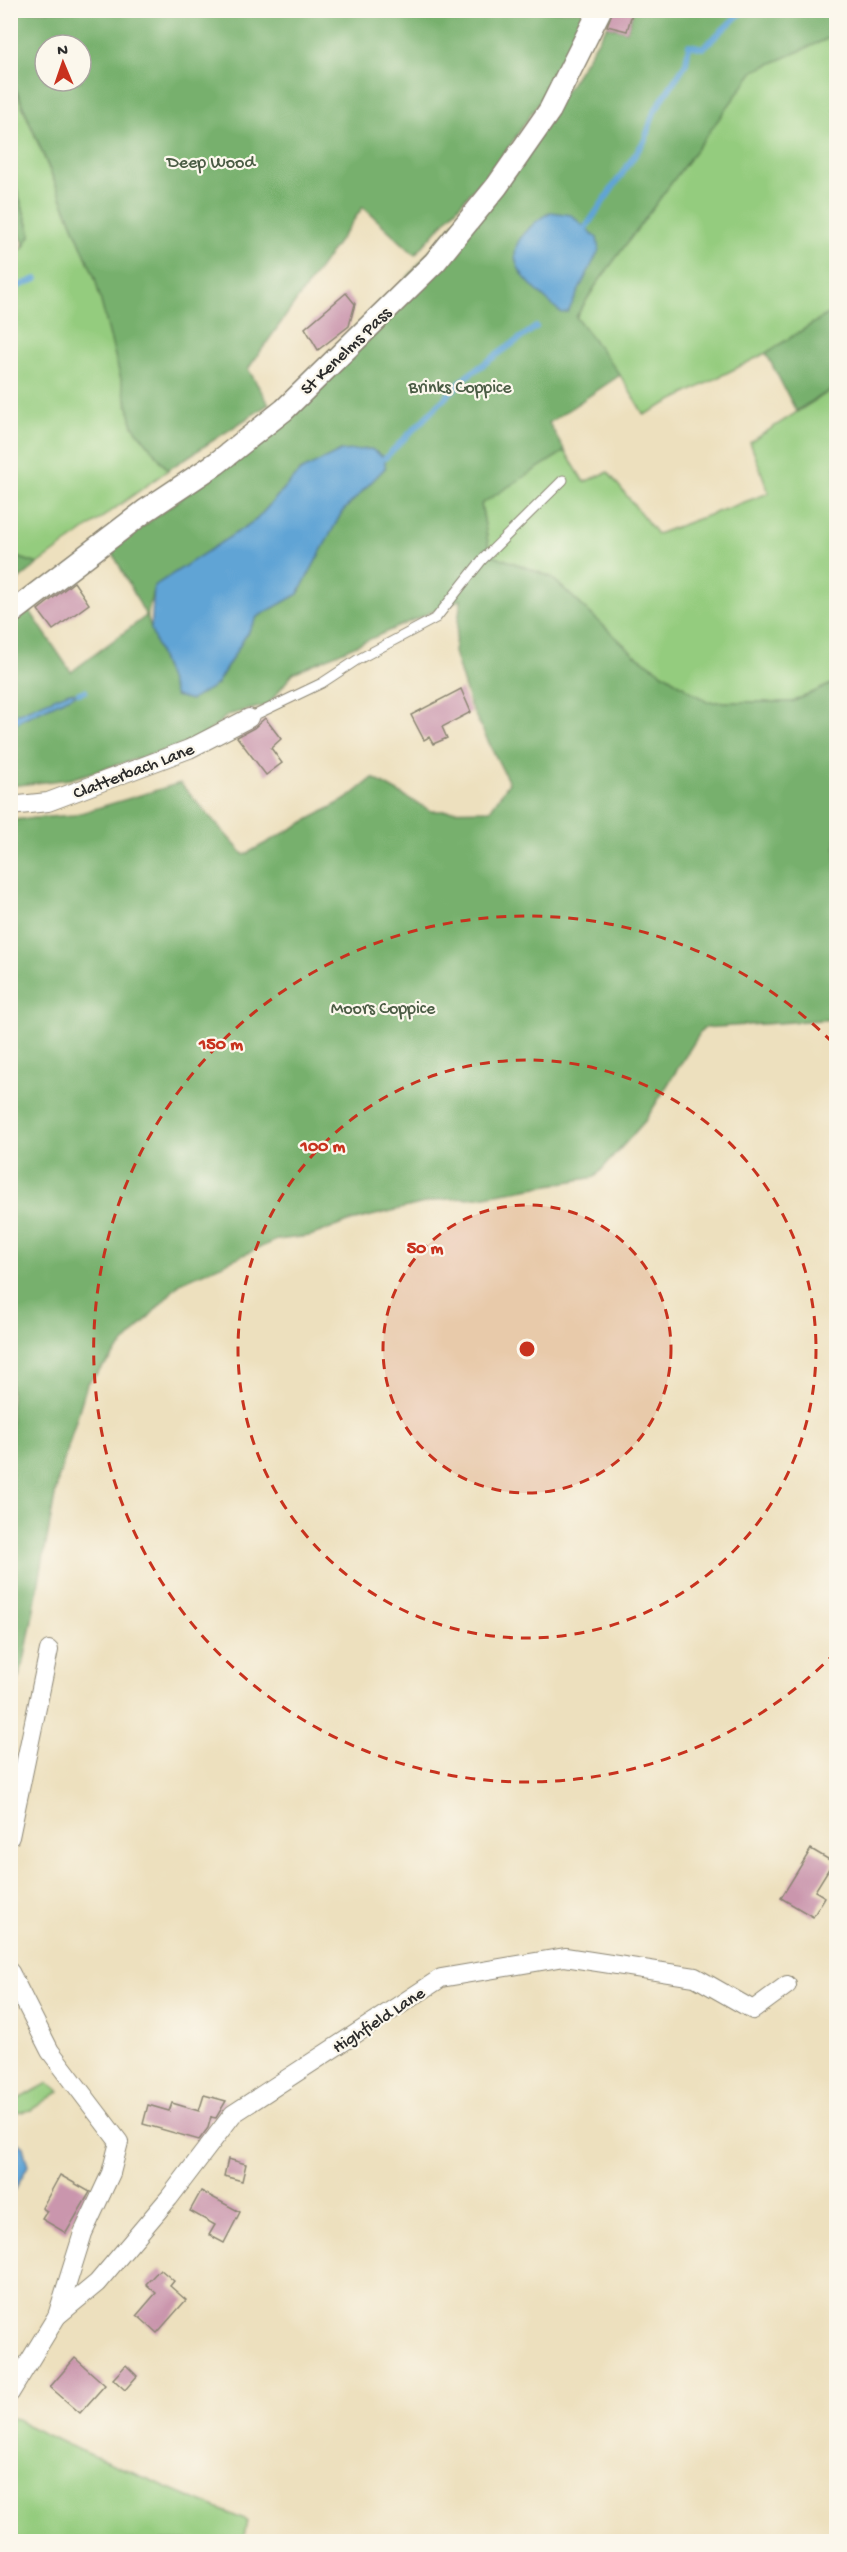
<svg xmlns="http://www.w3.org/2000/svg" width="847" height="2552" viewBox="0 0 847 2552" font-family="'Gochi Hand',sans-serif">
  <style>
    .green { fill: #94cc7e; stroke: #607c54; stroke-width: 1.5 }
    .forest { fill: #77b06d; stroke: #516e4c; stroke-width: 1.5; fill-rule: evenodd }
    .water { fill: #60a4d5; stroke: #466880; stroke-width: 1.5 }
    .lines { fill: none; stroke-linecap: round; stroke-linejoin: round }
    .stream { stroke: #60a4d5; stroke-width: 6 }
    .building { fill: #ca96ad }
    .service-casing { stroke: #8c8674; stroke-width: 11 }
    .minor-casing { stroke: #8c8674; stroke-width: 20 }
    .tertiary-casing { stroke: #8c8674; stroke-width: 25 }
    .service { stroke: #fff; stroke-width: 9 }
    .minor { stroke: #fff; stroke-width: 18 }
    .tertiary { stroke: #fff; stroke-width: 22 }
    .ring { fill: none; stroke: #c8321e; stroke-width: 3; stroke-dasharray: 10 8 }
    .labels { text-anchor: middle; stroke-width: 4.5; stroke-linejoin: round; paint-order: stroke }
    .park-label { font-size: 18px; fill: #4a5b44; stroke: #fbf7ec }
    .street-label { font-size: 18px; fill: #2b2b2b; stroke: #fbf7ec }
    .centre { fill: #c8321e; stroke: #fbf7ec; stroke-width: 3 }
    .ring-label { font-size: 18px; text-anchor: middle; font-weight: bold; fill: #c8321e; stroke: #fbf7ec; stroke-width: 4.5; stroke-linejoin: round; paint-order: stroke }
  </style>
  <rect width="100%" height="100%" fill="#fbf7ec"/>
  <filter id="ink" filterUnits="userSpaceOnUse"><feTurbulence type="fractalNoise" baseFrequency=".0167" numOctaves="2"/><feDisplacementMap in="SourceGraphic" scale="12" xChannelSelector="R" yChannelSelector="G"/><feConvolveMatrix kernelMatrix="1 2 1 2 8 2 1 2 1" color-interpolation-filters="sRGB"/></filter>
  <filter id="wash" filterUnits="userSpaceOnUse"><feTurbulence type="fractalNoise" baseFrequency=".008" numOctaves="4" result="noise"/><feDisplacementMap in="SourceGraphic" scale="24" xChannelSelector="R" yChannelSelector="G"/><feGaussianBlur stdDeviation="1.35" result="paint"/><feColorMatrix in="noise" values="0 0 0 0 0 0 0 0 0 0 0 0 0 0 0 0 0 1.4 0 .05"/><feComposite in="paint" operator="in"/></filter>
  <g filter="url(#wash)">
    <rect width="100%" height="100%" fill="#ede0be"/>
    <g class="green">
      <path d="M836,35v274l-70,44 -122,62 -24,-40 -44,-58 20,-32 158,-214z"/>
      <path d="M10,77l85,201 38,148 35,44 -130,94 -27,-9v-303l12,-4 8,-14 -20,-64z"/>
      <path d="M836,387v295l-44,20h-85l-72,-47 -84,-78 -61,-23 -9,-51 84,-52 19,31 24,-10 49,62 112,-41 -19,-51z"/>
      <path d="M48,2083l12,8 -29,19 -20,4v-11z"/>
      <path d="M10,2417l58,28 179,76 -4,20h-232z"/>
    </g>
    <g class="forest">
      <path d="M10,11h576l-32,69 -51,76 -88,99 -52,-48 -115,162 21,35 -101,66 -35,-44 -38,-148 -84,-201zM45,45h36v36h-36z"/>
      <path d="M633,11h203v24l-82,36 -158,214 -20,32 44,58 -71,48 16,28 -84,53 9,50 61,23 84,78 72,47h85l44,-20v337l-133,9 -58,93 -50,56 -115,20 -43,3 -86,21 -41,15 -33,4 -97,43 -93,101 -29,96 -33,177 -14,45v-882l63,-5 106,-32 64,72 104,-57 25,-20 58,33 59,-1 19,-27 -39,-78 -16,-53 7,-53 -168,74 -25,32 -40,10 -29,25 -129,39 -59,7v-164l17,-14 43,64 75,-56 -35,-66 176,-130 283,-335 37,-59 20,5zM385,468l-43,44 -44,82 -41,23 -41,68 -52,-18 -17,-51 7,-29 102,-67 44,-49z"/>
      <path d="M10,170l21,64 -8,14v-7l-12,-18z"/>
      <path d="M836,309v78l-40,24 -30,-58z"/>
      <path d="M11,555l27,9 -27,22 -1,-31z"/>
    </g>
    <g class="water">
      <path d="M551,212l20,3 26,23 2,12 -31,62 -7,1c-20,-20 -64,-48 -38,-78 9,-10 16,-17 28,-23z"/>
      <path d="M371,449l14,9v10l-43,44 -44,82 -41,23 -41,68 -25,15 -16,-4 -24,-66 3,-44 102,-66 44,-49 41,-20z"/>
      <path d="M69,692l10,1 -56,26 -12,9v-12z"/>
      <path d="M11,2137l12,10 5,19 -12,22 -5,4z"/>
    </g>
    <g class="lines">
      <g class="stream">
        <path d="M586,227l59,-87 9,-28 32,-49 3,-18 14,3 41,-38"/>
        <path d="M10,290l26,-11"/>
        <path d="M385,458l82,-82 69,-49"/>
        <path d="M79,693l6,-2"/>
      </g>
    </g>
    <g id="blocks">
      <g class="building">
        <path d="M613,10h20l-6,21 -20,-5z"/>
        <path d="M346,293l9,11 -6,22 -31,24 -13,-22z"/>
        <path d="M74,582l15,22 -36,26 -15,-20z"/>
        <path d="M461,689l10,23 -29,15 5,11 -14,6 -4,-7 -5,3 -13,-25z"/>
        <path d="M265,718l16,21 -10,9 11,15 -16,12 -29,-38 17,-9z"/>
        <path d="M811,1849l22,13 -18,29 10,6 -12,20 -32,-19z"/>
        <path d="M204,2095l22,6 -10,17 -5,-1 -3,11 -9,12 -56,-16 5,-19 21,6 3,-8 27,8z"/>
        <path d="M228,2159l18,5 -4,17 -18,-5z"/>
        <path d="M60,2175l30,17 -24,41 -24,-14 5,-8 -5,-3z"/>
        <path d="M201,2191l39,21 -16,31 -15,-8 6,-10 -25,-14z"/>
        <path d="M160,2269l14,12 -4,5 16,14 -29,33 -20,-18 19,-22 -10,-9z"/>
        <path d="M75,2358l30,27 -25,28 -30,-26z"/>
        <path d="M126,2365l11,11 -12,14 -12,-11z"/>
      </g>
    </g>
  </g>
  <g filter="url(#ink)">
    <use href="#blocks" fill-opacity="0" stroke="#8c8674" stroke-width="1.5"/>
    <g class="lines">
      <defs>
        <path id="service" d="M249,718l73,-35 35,-23 79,-42 46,-58 81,-80"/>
        <g id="minor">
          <path d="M10,806l38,-4 141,-53 60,-31"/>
          <path d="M10,1837l39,-187"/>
          <path d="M10,1972l40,79 69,91 -8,31 -28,60 -26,83 -47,77"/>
          <path d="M57,2316l40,-33 72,-85 64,-84 208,-136 124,-21 130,20 58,33 34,-25"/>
        </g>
        <path id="tertiary" d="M10,614l135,-103 72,-48 67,-53 151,-148 62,-76 53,-76 50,-100"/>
      </defs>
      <use href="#service" class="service-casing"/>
      <use href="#minor" class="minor-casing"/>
      <use href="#tertiary" class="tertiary-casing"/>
      <use href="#service" class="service"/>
      <use href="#minor" class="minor"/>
      <use href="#tertiary" class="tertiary"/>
    </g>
  </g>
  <circle cx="527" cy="1349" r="144" fill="#c8321e" fill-opacity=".12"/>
  <g class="ring">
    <circle cx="527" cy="1349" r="144"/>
    <circle cx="527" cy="1349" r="289"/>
    <path d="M836 1652A433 433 0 1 1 836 1046"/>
  </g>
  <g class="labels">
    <g class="park-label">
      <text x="211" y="167">Deep Wood</text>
      <text x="460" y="392">Brinks Coppice</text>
      <text x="383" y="1013">Moors Coppice</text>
    </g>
    <g class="street-label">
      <text transform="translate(345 350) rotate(-44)" y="6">St Kenelms Pass</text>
      <text transform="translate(133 770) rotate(-21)" y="6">Clatterbach Lane</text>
      <text transform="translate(378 2019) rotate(-33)" y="6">Highfield Lane</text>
    </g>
  </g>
  <circle cx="527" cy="1349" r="9" class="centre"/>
  <g class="ring-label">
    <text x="221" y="1049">150 m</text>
    <text x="323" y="1151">100 m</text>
    <text x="425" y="1253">50 m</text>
  </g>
  <rect width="847" height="2552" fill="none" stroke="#fbf7ec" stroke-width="36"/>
  <g transform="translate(63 63) rotate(358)"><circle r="28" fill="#fbf7ec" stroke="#a8a59f" stroke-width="1.5"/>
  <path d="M0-4.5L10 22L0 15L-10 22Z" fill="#c8321e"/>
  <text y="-9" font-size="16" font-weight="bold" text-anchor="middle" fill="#2b2b2b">N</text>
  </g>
</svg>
